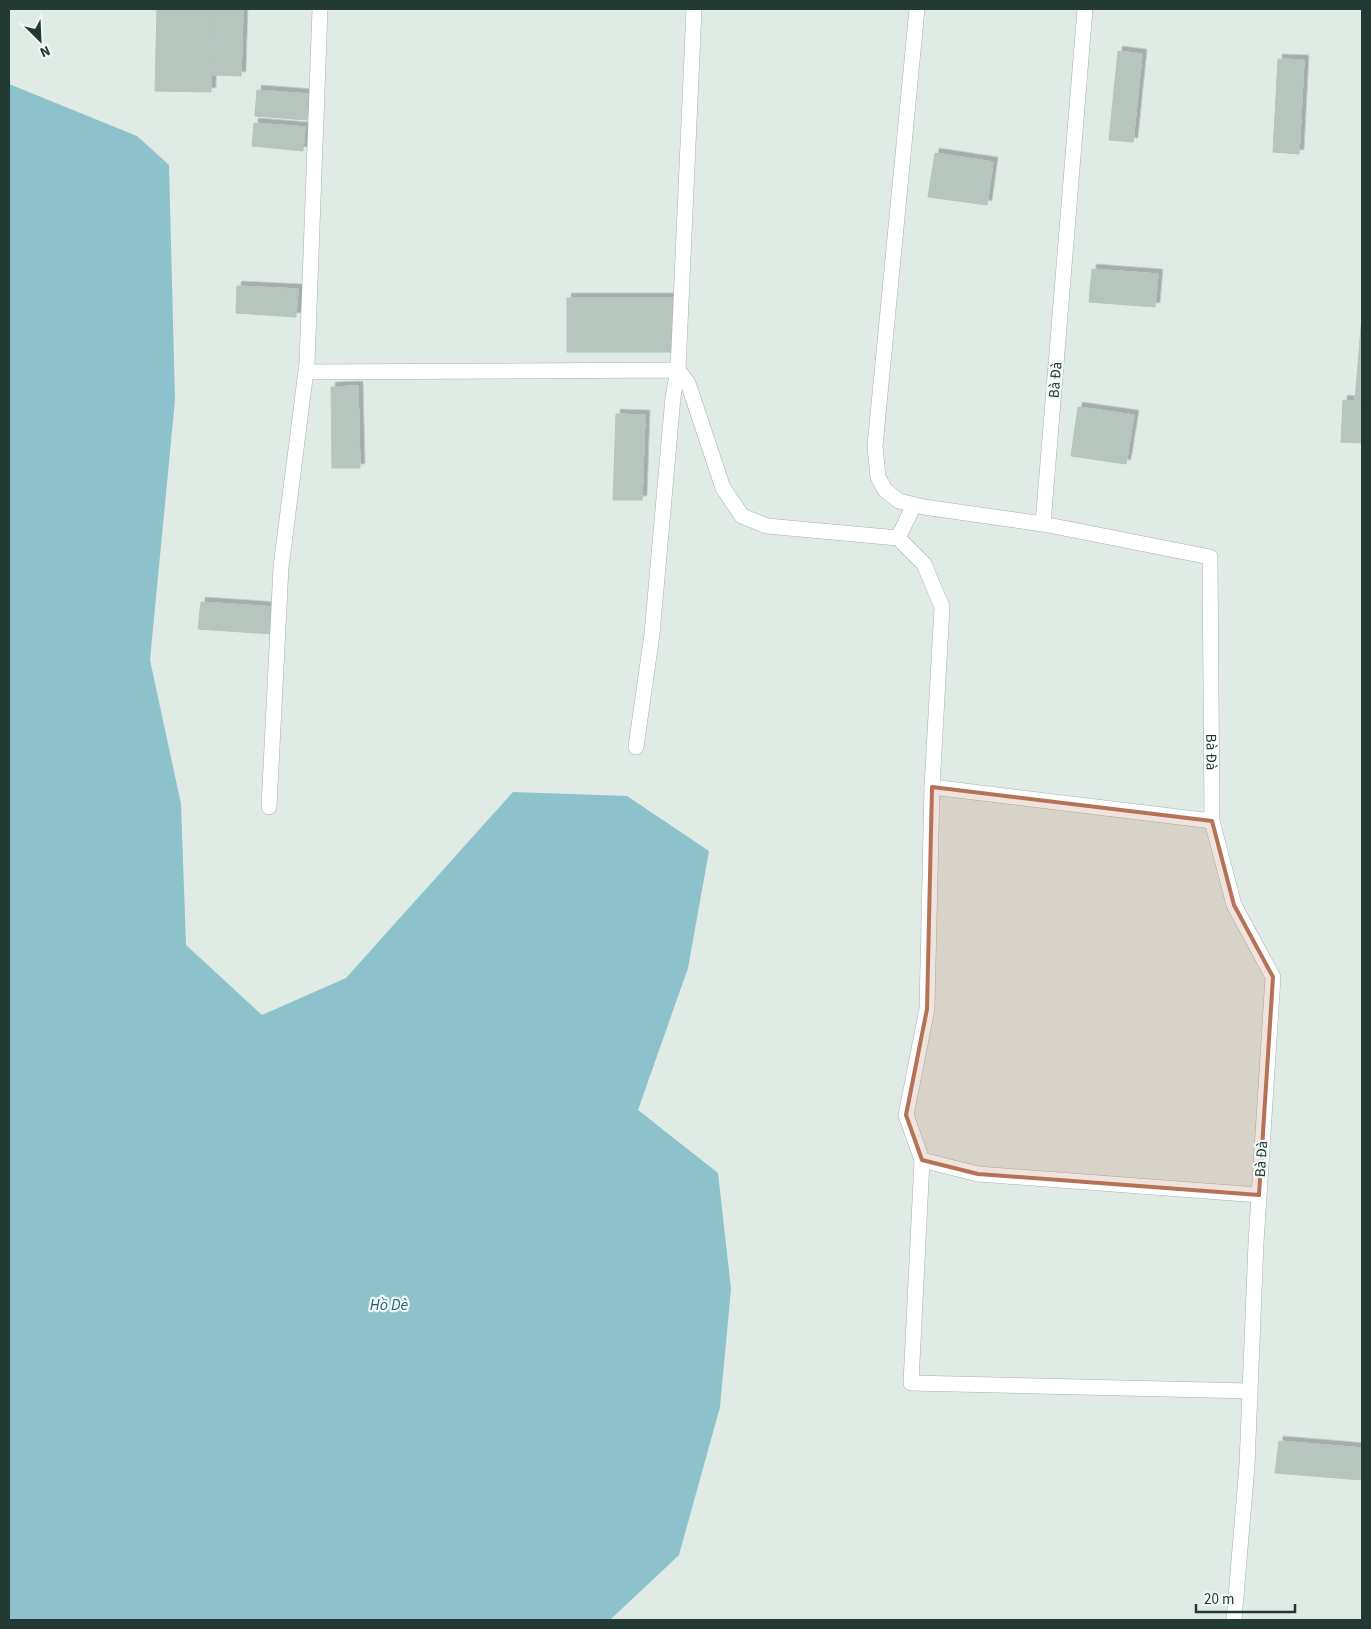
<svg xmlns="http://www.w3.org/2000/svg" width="1371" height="1629" viewBox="0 0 1371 1629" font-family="'Source Sans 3',sans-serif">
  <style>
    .water { fill: #8dc2cc }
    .building { fill: #b7c5bf; stroke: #b4c4bd; filter: url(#shadow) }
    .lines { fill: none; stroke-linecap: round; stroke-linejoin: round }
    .minor-casing { stroke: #a4b2ad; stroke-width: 16 }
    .minor { stroke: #fff; stroke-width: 15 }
    .marked { fill: #b67257; fill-opacity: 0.2; stroke: #b67257; stroke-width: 4; stroke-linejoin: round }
    .labels { text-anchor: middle; stroke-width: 4.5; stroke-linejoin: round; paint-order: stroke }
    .street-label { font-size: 15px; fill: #233a34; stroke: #f1f7f4 }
    .water-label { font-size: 16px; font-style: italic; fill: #226371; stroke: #f1f7f4 }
  </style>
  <defs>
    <filter id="shadow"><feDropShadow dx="4.5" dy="-4.5" stdDeviation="0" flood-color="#0004"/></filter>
  </defs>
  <rect width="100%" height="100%" fill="#e1ebe6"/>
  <path class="water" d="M9,84l128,52 32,29 6,235 -25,260 31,144 5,141 76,70 84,-37 167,-186 114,4 82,55 -21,117 -50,142 80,63 13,116 -11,118 -41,148 -69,65h-601z"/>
  <g class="building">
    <path d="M157,9h56l-2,83 -56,-1z"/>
    <path d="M215,9h28l-2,67 -28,-1z"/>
    <path d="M1118,51l24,3 -9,88 -24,-2z"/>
    <path d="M1278,59l26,1 -5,94 -26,-2z"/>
    <path d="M257,90l52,4 -2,26 -52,-4z"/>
    <path d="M254,123l51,4 -2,24 -51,-5z"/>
    <path d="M935,153l58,9 -6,43 -59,-8z"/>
    <path d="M1092,269l66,5 -3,33 -66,-5z"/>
    <path d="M237,286l61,3 -2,28 -60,-4z"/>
    <rect x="567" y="298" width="105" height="54"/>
    <path d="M1362,315v87l-7,-1z"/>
    <path d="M358,386l2,82h-28l-1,-81z"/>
    <path d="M1343,400l19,2v41l-21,-1z"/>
    <path d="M1078,407l56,8 -8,49 -55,-8z"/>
    <path d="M616,414l29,1 -3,85h-29z"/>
    <path d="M201,602l73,5 -2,27 -74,-5z"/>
    <path d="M1279,1441l83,7v32l-87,-7z"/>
  </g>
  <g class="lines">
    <defs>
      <g id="minor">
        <path d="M917,9l-42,437 3,31 7,13 14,11 25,6 119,17"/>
        <path id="s1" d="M1085,9l-42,515 167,33 2,264 22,84 39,72 -17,266 -9,222 -13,155"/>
        <path d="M306,372l372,-2 10,13 35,105 19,28 25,10 131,12 26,26 18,43 -10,180 -5,222 -21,106 16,45 56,14 281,21"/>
        <path d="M898,538l16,-33"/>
        <path d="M636,747l16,-113 21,-237 5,-27 16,-361"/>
        <path d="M932,787l280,34"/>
        <path d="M269,807l12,-240 26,-204 13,-354"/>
        <path d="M922,1160l-11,223 339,8"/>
      </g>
    </defs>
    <use href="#minor" class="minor-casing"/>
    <use href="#minor" class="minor"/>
  </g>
  <path class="marked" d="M932,787l280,34 22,84 39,72 -14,218 -281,-21 -56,-14 -16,-45 21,-106z"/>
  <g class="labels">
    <g class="street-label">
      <text transform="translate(1055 380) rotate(-85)" y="5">Bà Đà</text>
      <text dy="5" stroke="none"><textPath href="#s1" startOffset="882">Bà Đà</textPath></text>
      <text transform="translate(1261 1159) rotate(-86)" y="5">Bà Đà</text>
    </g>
    <g class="water-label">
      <text x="389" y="1310">Hồ Dè</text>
    </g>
  </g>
  <rect width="1371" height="1629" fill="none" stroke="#233a34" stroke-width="20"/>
  <g transform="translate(40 40) rotate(156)" stroke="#f1f7f4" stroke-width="4" paint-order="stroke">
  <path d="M0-4L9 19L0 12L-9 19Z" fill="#233a34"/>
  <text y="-8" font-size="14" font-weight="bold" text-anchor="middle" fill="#233a34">N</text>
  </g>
  <path d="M1196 1604v8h99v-8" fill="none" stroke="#233a34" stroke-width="2.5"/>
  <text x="1204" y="1604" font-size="15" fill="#233a34" stroke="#f1f7f4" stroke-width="4" paint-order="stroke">20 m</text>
</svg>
